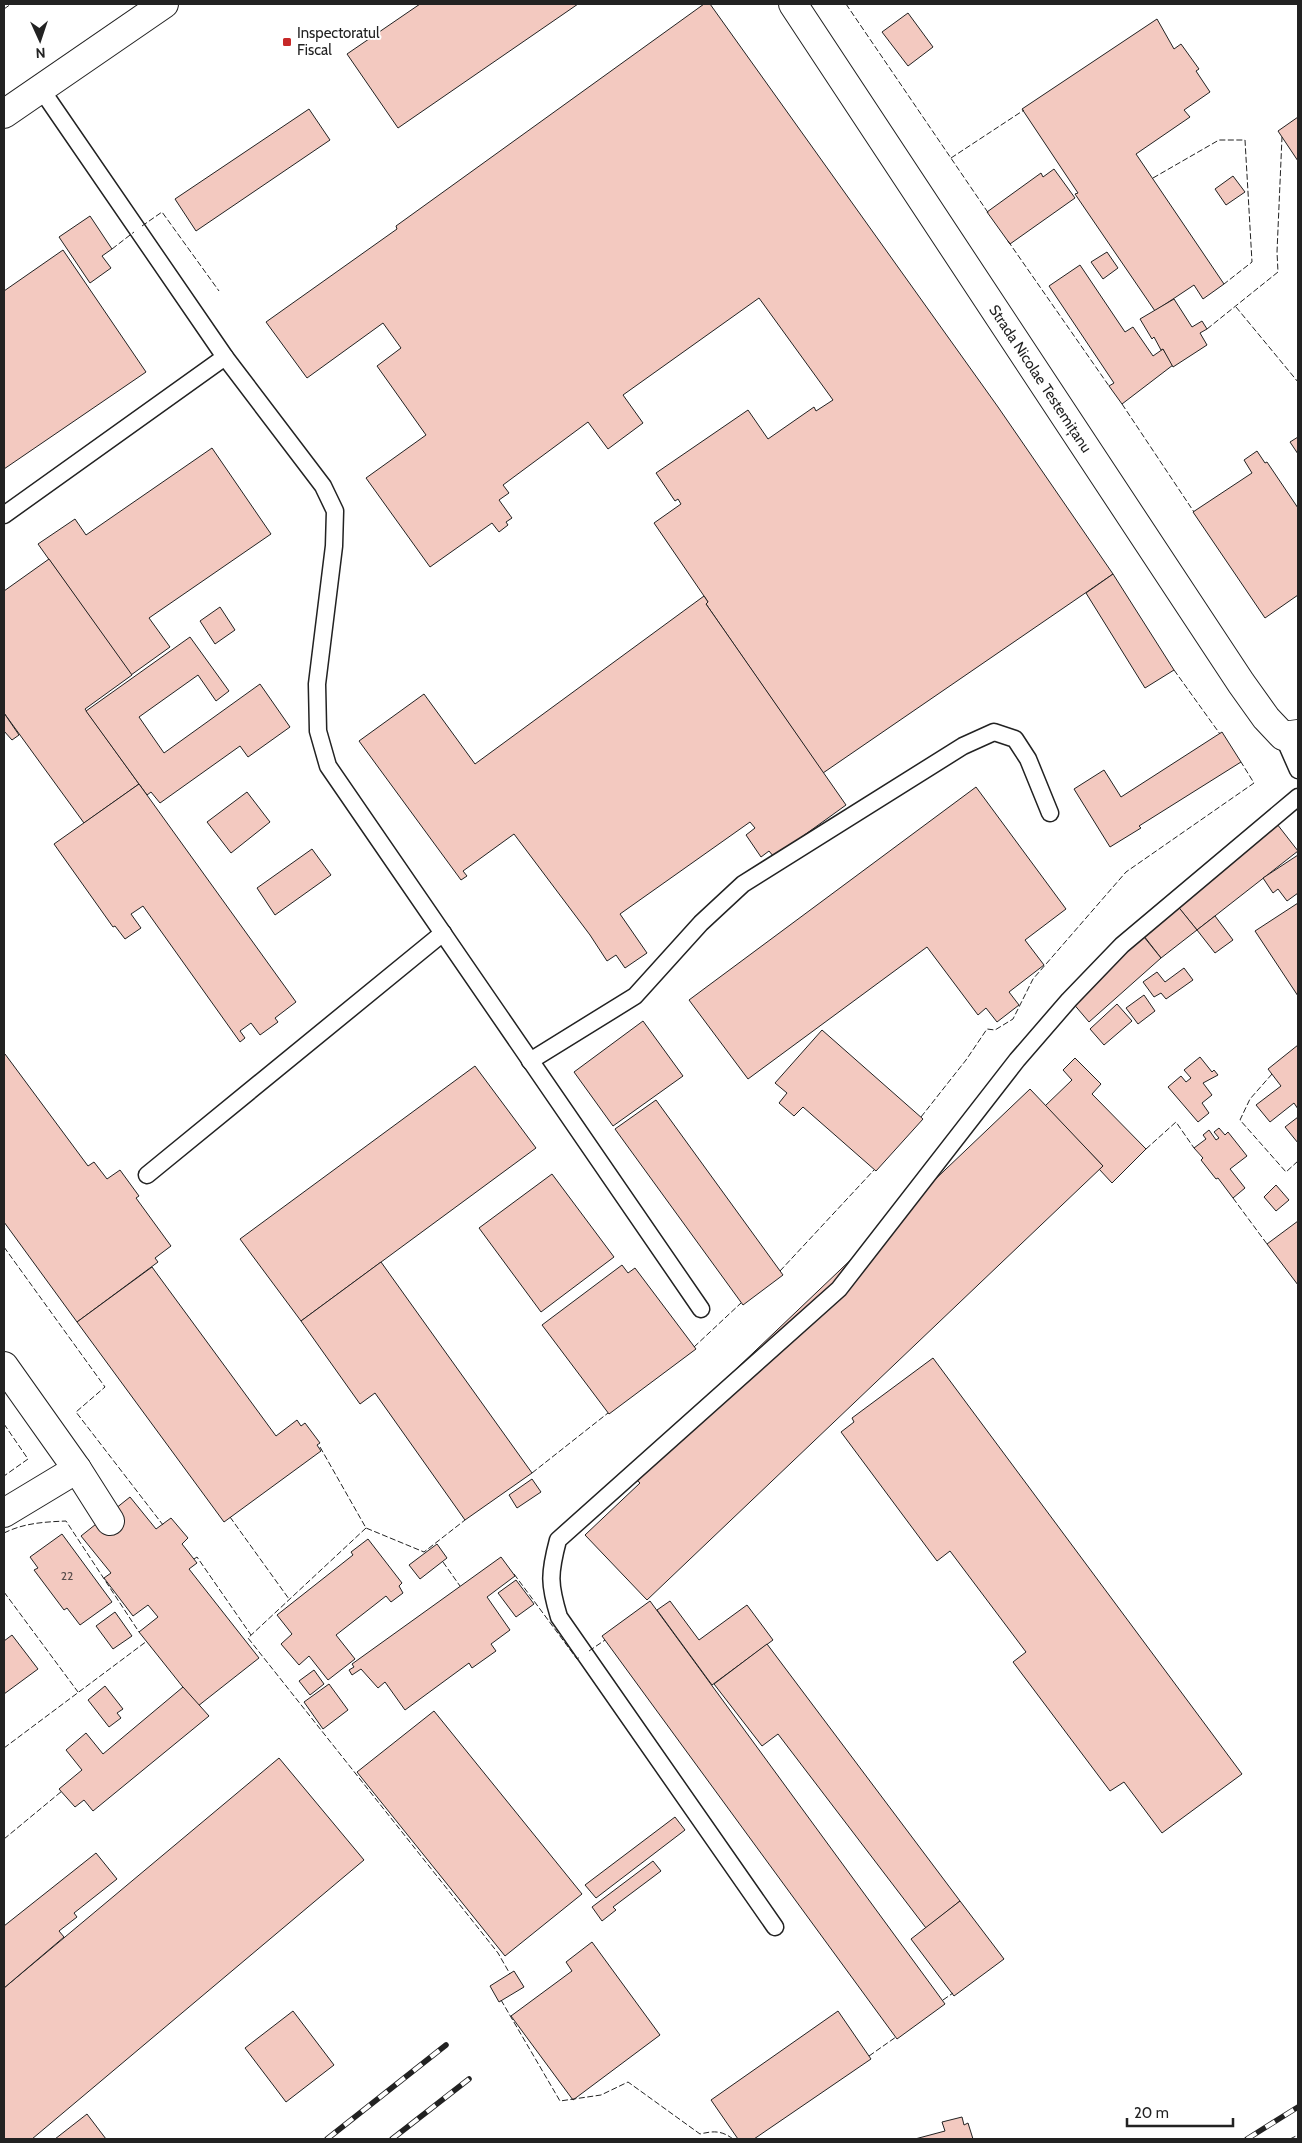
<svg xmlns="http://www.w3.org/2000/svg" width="1302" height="2143" viewBox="0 0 1302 2143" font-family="Cabin,sans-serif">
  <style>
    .building { fill: #f3c9c0; stroke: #222 }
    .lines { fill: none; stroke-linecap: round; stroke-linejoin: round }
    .service-casing { stroke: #222; stroke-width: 19 }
    .minor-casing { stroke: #222; stroke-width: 30 }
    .primary-casing { stroke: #222; stroke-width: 30 }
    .service { stroke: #fff; stroke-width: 16 }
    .minor { stroke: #fff; stroke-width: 28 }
    .primary { stroke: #fff; stroke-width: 28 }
    .rail-casing { stroke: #222; stroke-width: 5.5 }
    .rail { stroke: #fff; stroke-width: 4; stroke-dasharray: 11; stroke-linecap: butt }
    .fence { stroke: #222; stroke-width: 1; stroke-dasharray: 6 2.5; stroke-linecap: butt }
    .poi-dot { fill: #c62828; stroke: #fff; stroke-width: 2 }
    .labels { text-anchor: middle; stroke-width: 4; stroke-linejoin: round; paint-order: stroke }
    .number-label { font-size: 12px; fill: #564c4a }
    .poi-label { font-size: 15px; fill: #222; stroke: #fff; text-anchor: start }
    .street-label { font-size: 15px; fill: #222; stroke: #fff }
  </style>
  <rect width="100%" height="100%" fill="#fff"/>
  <g class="building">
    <path d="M420,4h158l-180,124 -51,-74z"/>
    <path d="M704,4h6l288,403 115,167 -290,199 -117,-169 2,-2 -4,-6 -50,-73 27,-19 -3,-5 -3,2 -19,-28 92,-63 20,29 46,-32 2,4 17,-11 -74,-102 -136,97 20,28 -35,26 -20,-27 -85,63 6,8 -10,7 13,18 -6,4 2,3 -9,7 -7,-9 -62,44 -64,-89 60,-43 -49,-69 24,-18 -18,-25 -76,55 -41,-56 131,-93 -1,-3z"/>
    <path d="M908,13l25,34 -25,19 -26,-34z"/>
    <path d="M1157,19l17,30 7,-5 18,25 -3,2 14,21 -26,18 6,7 -54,37 88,130 -21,15 -9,-14 -39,26 -80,-117 3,-1 -56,-84z"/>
    <path d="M309,109l21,31 -134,91 -21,-32z"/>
    <path d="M1298,117v44l-20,-30z"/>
    <path d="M1054,169l21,29 -65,46 -23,-32 54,-39 2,4z"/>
    <path d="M1233,176l12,16 -19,13 -11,-16z"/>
    <path d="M90,216l22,33 -10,7 9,12 -21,15 -31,-46z"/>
    <path d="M63,250l83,122 -142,97v-178z"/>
    <path d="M1107,252l11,16 -15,11 -12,-17z"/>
    <path d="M1080,265l45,67 8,-5 20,29 10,-7 10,16 -51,39 -13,-18 5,-3 -65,-97z"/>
    <path d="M1174,299l18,28 10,-6 5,8 -7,4 7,12 -34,22 -10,-18 -2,1 -7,-13 -2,2 -12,-20z"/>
    <path d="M1298,437v17l-8,-12z"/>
    <path d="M212,448l59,86 -122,84 21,29 -39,28 -93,-131 37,-25 11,16z"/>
    <path d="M1257,451l8,12 2,-1 31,46v87l-33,23 -72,-106 59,-39 -8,-13z"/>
    <path d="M49,559l83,116 -47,34 54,75 -55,39 -80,-110v-122z"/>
    <path d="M1113,574l61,96 -29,18 -59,-95z"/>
    <path d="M704,596l4,6 -2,2 140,201 -72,52 -5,-6 -8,6 -15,-22 9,-7 -5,-6 -130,92 27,39 -22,15 -9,-13 -9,6 -17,-26 -76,-101 -51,37 4,5 -6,4 -102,-139 65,-47 51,70z"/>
    <path d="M220,607l15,23 -20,14 -15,-23z"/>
    <path d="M190,637l39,54 -13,10 -18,-26 -59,42 25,36 96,-69 30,43 -42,30 -8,-11 -80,57 -9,-11 -4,3 -61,-84z"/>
    <path d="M4,713l15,22 -7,5 -8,-9z"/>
    <path d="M1222,732l19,30 -102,64 2,2 -31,19 -36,-58 30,-19 17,27z"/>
    <path d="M139,784l157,218 -21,16 3,4 -18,13 -9,-12 -11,8 5,7 -5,4 -97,-136 -12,8 10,14 -16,11 -10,-13 -2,1 -59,-83z"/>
    <path d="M976,787l90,122 -41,31 19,25 -35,27 10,13 -22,17 -11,-14 -8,7 -51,-68 -179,132 -59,-79z"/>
    <path d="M247,792l23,30 -39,31 -24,-31z"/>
    <path d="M1277,824l21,27 -101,79 -22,-27z"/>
    <path d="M312,849l19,26 -56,40 -18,-27z"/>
    <path d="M1298,855v38l-11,8 -9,-12 -5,4 -10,-15z"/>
    <path d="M1172,899l25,31 -36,28 -24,-31z"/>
    <path d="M1298,903v93l-43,-65z"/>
    <path d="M1215,916l18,24 -18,13 -18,-23z"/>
    <path d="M1140,932l21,26 -72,64 -23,-27z"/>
    <path d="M1184,968l9,12 -27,19 -5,-6 -7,4 -11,-15 14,-10 8,10z"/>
    <path d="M1144,995l11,16 -17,13 -12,-16z"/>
    <path d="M1117,1004l15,17 -28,24 -14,-16z"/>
    <path d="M643,1021l40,55 -70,50 -39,-54z"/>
    <path d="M822,1030l101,89 -47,52 -73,-64 -9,9 -15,-13 8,-10 -12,-10z"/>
    <path d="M1298,1045v64l-4,-6 -24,19 -14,-17 25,-19 -13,-17z"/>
    <path d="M5,1054l83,112 6,-4 13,17 13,-9 19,26 -3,2 35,48 -16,12 3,4 -81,60 -73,-100v-167z"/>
    <path d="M1200,1057l12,15 2,-2 4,5 -15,8 9,12 -10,8 7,10 -11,9 -30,-35 13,-11 5,6 5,-4 -7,-8z"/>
    <path d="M1075,1058l26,26 -9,10 54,55 -34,34 -13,-14 4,-3 -58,-60 27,-26 -9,-10z"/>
    <path d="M475,1066l61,82 -235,173 -61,-82z"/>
    <path d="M1030,1089l73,77 -456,434 -62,-65 55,-52 -12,-11z"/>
    <path d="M656,1100l127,175 -40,30 -128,-176z"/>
    <path d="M1298,1117v26l-13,-16z"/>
    <path d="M1219,1128l6,7 3,-3 19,24 -17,13 15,19 -12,10 -15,-20 -2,1 -15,-19 2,-2 -9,-10 12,-9 -3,-4 6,-5 7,10 3,-2 -5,-6z"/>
    <path d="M552,1174l62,83 -73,55 -62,-84z"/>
    <path d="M1276,1185l13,15 -13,11 -12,-14z"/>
    <path d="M1298,1221v64l-31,-41z"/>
    <path d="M381,1262l151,211 -67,47 -90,-127 -15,11 -59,-83z"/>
    <path d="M622,1265l6,8 7,-5 61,81 -87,65 -67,-89z"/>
    <path d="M152,1267l124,169 21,-16 4,6 4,-3 15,20 -3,2 4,6 -97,71 -147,-200z"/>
    <path d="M933,1358l309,416 -80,59 -38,-51 -14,9 -97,-129 13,-10 -76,-101 -13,10 -96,-129 13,-10 -2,-4z"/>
    <path d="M532,1479l9,13 -24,16 -8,-13z"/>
    <path d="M130,1497l26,32 15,-11 17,20 -6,6 15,19 -8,6 70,89 -61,48 -59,-74 19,-15 -10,-12 -15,11 -29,-38 7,-5 -30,-37z"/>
    <path d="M62,1534l50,68 -32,23 -13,-17 -3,2 -30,-40 4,-2 -8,-11z"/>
    <path d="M368,1539l34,44 -3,3 4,7 -12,9 -5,-6 -50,39 19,24 -27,21 -19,-24 -10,9 -18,-21 11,-10 -15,-19 76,-60 -2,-3z"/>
    <path d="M437,1544l10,14 -27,21 -11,-14z"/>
    <path d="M501,1557l14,19 -28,21 23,33 -19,14 5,7 -24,17 -3,-5 -64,47 -20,-28 -7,6 -17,-19 -9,6 -3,-5 5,-3 -2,-3z"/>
    <path d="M516,1580l18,24 -18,13 -18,-24z"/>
    <path d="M650,1601l295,403 -48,35 -295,-403z"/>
    <path d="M670,1601l29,39 48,-35 26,35 -61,45 -55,-75z"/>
    <path d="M115,1612l17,24 -19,13 -17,-23z"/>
    <path d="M12,1635l26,34 -34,25v-53z"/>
    <path d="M767,1644l193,257 -34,27 -148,-194 -16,12 -48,-62z"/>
    <path d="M314,1670l10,14 -14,11 -11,-14z"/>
    <path d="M329,1684l19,26 -25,19 -19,-27z"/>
    <path d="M105,1686l18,23 -6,4 4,5 -12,9 -21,-27z"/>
    <path d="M183,1687l26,29 -116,95 -9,-11 -9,7 -16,-18 23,-19 -16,-20 20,-17 17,21z"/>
    <path d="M434,1711l148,183 -77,62 -148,-184z"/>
    <path d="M279,1758l85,102 -332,279h-28v-151z"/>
    <path d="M675,1817l10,13 -89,68 -11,-13z"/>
    <path d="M96,1853l21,26 -43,34 3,4 -18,14 5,6 -60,51v-62z"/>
    <path d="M653,1861l8,10 -48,36 3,3 -14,11 -10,-14z"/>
    <path d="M960,1901l44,58 -50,37 -43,-57z"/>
    <path d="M592,1942l68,93 -87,65 -62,-84 61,-45 -6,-9z"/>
    <path d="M514,1971l10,16 -25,15 -9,-16z"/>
    <path d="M293,2011l41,54 -48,37 -41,-54z"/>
    <path d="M838,2011l33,48 -117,80h-16l-27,-39z"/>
    <path d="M87,2114l19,25h-51z"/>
    <path d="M962,2117l2,8 4,-2 5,16h-58l30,-8 -3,-9z"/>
  </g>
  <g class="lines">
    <defs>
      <g id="service">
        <path d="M41,89l184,268 98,129 12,25 -1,35 -17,138 1,47 10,35 373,543"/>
        <path d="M4,515l221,-158"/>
        <path d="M1283,736l15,34"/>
        <path d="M530,1061l105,-65 66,-73 42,-39 220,-138 31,-14 21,7 13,20 22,54"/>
        <path d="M147,1175l296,-242"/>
        <path d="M775,1927l-216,-310c-10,-33 -10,-43 -1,-77l281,-251 178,-229 52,-60 53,-55 176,-148"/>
      </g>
      <g id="minor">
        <path d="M4,1366l73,103 33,52"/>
        <path d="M4,1513l73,-44"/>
      </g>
      <g id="primary">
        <path id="s1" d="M793,4l448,679 25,35 17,18 15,-2"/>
        <path d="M4,114l160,-110"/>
      </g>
    </defs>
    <use href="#service" class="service-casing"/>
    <use href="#minor" class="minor-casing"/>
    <use href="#primary" class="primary-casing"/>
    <use href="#service" class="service"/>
    <use href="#minor" class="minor"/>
    <use href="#primary" class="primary"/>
    <defs>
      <g id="rail">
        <path d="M327,2139l119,-94"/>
        <path d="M392,2139l77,-60"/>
        <path d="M1247,2139l51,-32"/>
      </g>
    </defs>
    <use href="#rail" class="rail-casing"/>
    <use href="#rail" class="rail"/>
    <g class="fence">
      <path d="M846,4l143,210"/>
      <path d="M4,9l7,-5"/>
      <path d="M951,158l73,-48"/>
      <path d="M1153,178l66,-38h26l7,122 -28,22"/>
      <path d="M142,226l20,-14 57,79"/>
      <path d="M1008,241l101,145"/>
      <path d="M112,249l22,-17"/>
      <path d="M1236,307l62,75"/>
      <path d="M1207,329l71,-57 -1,-20 5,-115"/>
      <path d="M1122,404l72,108"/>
      <path d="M1174,670l46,64"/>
      <path d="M1272,1074l-22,25 -10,21 46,52 12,-11"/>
      <path d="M921,1117l45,-57 21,-31 8,1 18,-11 20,-40 93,-107 128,-89 -13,-21"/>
      <path d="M1146,1149l30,-27 18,26"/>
      <path d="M1233,1198l34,46"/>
      <path d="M4,1247l101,140 -29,25 87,113"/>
      <path d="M780,1271l94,-101"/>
      <path d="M694,1347l47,-44"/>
      <path d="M4,1424l24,35 -24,17"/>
      <path d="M320,1447l46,81 58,24 41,-32"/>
      <path d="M532,1473l76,-60"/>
      <path d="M230,1517l59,82"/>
      <path d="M366,1528l-118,110 250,315 12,21"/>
      <path d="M4,1533c20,-10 40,-11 62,-12l73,111"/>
      <path d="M194,1559l3,-2 54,78"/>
      <path d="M443,1562l17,24"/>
      <path d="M514,1574l63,85 3,-2"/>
      <path d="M4,1592l74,100"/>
      <path d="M589,1651l16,-11"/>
      <path d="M4,1748l143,-107"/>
      <path d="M4,1839l58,-48"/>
      <path d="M501,2000l59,101 41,-6 27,-13 72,52c13,-3 21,-4 33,5"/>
      <path d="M943,2000l10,-7"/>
      <path d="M869,2056l27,-19"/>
      <path d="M1290,2139l8,-4"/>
    </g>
  </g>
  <rect class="poi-dot" x="282" y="37" width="10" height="10" rx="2.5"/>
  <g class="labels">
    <g class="number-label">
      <text x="67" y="1580">22</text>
    </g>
    <g class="poi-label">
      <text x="297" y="38">Inspectoratul<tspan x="297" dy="17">Fiscal</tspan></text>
    </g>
    <g class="street-label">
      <text dy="5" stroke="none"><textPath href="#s1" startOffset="449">Strada Nicolae Testemițanu</textPath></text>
    </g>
  </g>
  <rect width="1302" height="2143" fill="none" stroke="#222222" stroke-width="10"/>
  <g transform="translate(40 40) rotate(177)" stroke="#ffffff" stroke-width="4" paint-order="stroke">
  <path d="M0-4L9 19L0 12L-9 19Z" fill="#222222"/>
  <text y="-8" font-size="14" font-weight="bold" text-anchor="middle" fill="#222222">N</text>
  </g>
  <path d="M1127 2118v8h106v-8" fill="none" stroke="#222222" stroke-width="2.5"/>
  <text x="1134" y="2118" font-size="15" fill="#222222" stroke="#ffffff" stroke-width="4" paint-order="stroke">20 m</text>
</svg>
